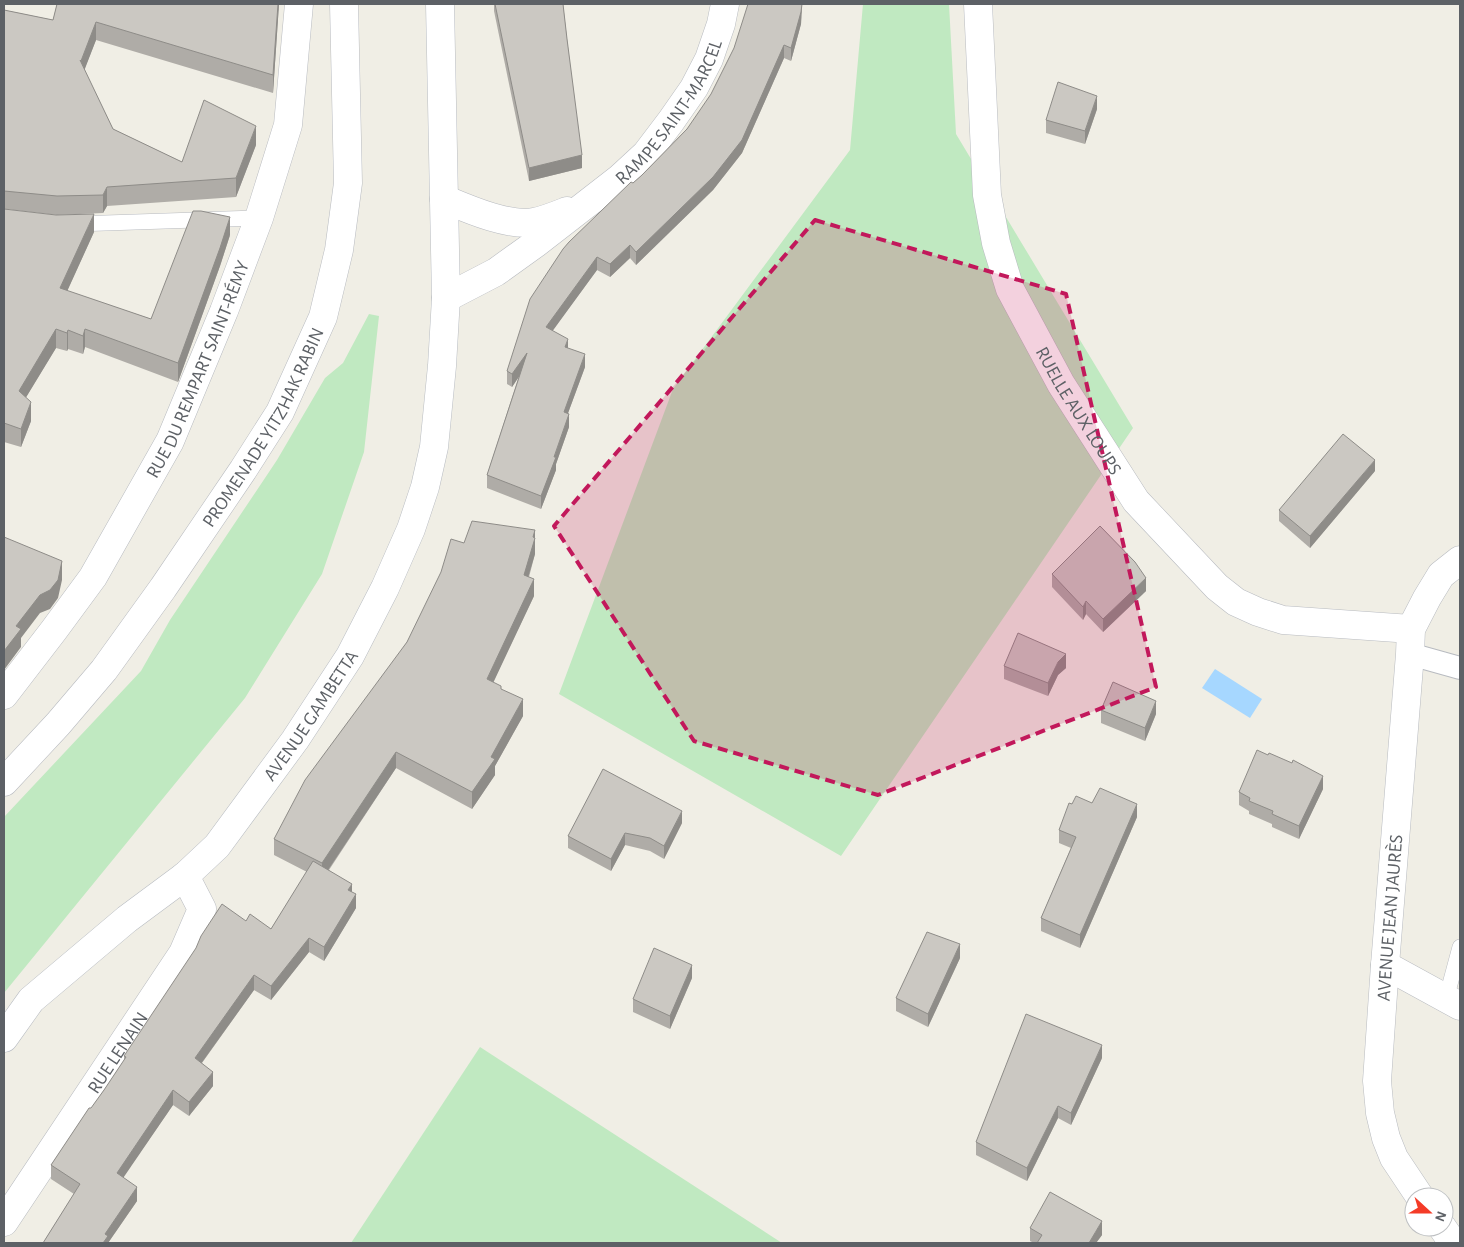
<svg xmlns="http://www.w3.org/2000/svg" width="1464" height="1247" viewBox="0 0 1464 1247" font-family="'Alegreya Sans',sans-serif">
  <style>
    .green { fill: #c0e9c1 }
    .water { fill: #a6d7ff }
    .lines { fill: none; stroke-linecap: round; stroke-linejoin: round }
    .service-casing { stroke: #b8bbc0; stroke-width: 16 }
    .pedestrian-casing { stroke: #b8bbc0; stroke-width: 24 }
    .minor-casing { stroke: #b8bbc0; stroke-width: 29 }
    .tertiary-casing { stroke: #b8bbc0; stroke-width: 29 }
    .secondary-casing { stroke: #b8bcc2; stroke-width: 29 }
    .service { stroke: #fff; stroke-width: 15 }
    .pedestrian { stroke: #fff; stroke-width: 22 }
    .minor { stroke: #fff; stroke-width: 28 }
    .tertiary { stroke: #fff; stroke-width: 28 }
    .secondary { stroke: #fff; stroke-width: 28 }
    .wall { fill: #afaca7 }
    .shaded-wall { fill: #8e8c88 }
    .building { fill: #cbc8c2; stroke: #8e8c88 }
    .marked { fill: #c2185b; fill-opacity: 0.2; stroke: #c2185b; stroke-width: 4; stroke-dasharray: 10 6; stroke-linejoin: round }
    .labels { text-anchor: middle; stroke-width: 4.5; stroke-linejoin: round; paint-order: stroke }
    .street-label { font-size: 19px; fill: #5d6166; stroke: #fff }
  </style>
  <rect width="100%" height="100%" fill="#f0eee5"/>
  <g class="green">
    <path d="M863,4h86l7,130 177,294 -292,428 -282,-162 114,-305 177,-239z"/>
    <path d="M369,314l10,2 -15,136 -42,122 -77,124 -241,295v-176l137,-146 29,-51 107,-160 48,-82 18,-15z"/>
    <path d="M480,1047l302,196h-431z"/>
  </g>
  <path class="water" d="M1215,669l47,30 -12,19 -48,-30z"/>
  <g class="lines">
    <defs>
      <g id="service">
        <path d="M75,224l184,-6"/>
        <path d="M1446,999l14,-52"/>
      </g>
      <path id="pedestrian" d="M1410,654l50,14"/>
      <g id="minor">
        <path id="s1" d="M978,4l9,191 9,48 14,46 51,95 75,117 81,86 19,15 22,10 25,8 128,9"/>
        <path d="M444,199c24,10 65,28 90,23 11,-2 23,-7 33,-11"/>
        <path id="s2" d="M446,298l50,-26 39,-28 85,-66 26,-24 25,-33 23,-33 15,-29 12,-35 4,-20"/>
        <path id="s3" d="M4,695l50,-65 39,-53 77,-136 54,-130 35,-93 29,-93 11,-121"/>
        <path d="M1385,965l75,41"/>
        <path id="s4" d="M1420,1197l-26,-39 -8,-20 -6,-25 -3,-32 8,-116 25,-311 1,-25 16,-31 14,-23 19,-15"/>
        <path id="s5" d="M4,1222l179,-269 19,-44 -17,-33"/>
        <path d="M1442,1227l11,16"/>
      </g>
      <g id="tertiary">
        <path id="s6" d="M4,782l54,-58 46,-54 59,-82 80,-118 37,-58 43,-95 16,-67 9,-67 -4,-179"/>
      </g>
      <g id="secondary">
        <path id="s7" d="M4,1038l27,-38 96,-81 58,-43 32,-30 78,-106 55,-84 35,-68 26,-59 14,-42 9,-40 8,-81 4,-68 -6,-294"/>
      </g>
    </defs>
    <use href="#service" class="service-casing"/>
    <use href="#pedestrian" class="pedestrian-casing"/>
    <use href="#minor" class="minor-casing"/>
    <use href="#tertiary" class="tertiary-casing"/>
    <use href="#secondary" class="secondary-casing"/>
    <use href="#service" class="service"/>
    <use href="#pedestrian" class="pedestrian"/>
    <use href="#minor" class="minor"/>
    <use href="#tertiary" class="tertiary"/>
    <use href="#secondary" class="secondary"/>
  </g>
  <g class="wall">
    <path d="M57,4h222l-6,89 -177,-53 -12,30 29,59 69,33 74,-17 -20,52 -129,9 -4,7 -46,2 -52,-6 89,23 -27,59 84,28 79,-84 -10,31 -42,116 -93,-35 -2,7 -15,-5 -1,2 -11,-3 -30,49 5,24 -10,26 -17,-5v-432l49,10z"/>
    <path d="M494,4h69l19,164 -53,13 -35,-170z"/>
    <path d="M802,4l-1,20 -10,37 -7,-3 -42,95 -29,37 -77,75 -6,-7 -20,19 -13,-7 -45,61 33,36 -17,46 1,14 -13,37v6l-15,39 -54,-21v-13l32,-99 -7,11 -5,-3v-13l126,-188 9,-8 45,-46z"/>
    <path d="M1097,109l-12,35 -39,-11v-13z"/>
    <path d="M1375,471l-65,77 -31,-27v-11z"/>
    <path d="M535,530v24l-6,23 5,19 -41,86 8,8 22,26 -28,50v9l-23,34 -76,-41 -67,102 23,22 4,16 -32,53 -15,-9 -38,48 -17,-10 -52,73 11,23 -24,30 -16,-11 -50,72 14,24 -29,42h-65l31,-49 -23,-15v-14l53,-75 20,-29v-5l122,-135 25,8 36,-57 -33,-17v-16l133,-197 57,-99z"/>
    <path d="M1052,574l94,17 -43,41 -17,-18 -3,6 -31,-33z"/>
    <path d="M1004,666l62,2 -8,7 -10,21 -44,-17z"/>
    <path d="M1101,710l55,4 -11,27 -44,-18z"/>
    <path d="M1323,789l-24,50 -27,-12v-3l-23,-10v-3l-10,-6v-13z"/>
    <path d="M1092,803l45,14 -57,131 -39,-17v-13l30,-70 -12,-5v-13l13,-26z"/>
    <path d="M682,823l-18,36 -14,-8 -25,-6 -14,26 -43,-23v-12z"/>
    <path d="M960,958l-32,69 -32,-16v-13z"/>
    <path d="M692,978l-22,51 -37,-17v-13z"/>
    <path d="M1102,1058l-31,67 -13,-7 -31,63 -51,-26v-13z"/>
    <path d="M1030,1228l72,7 -6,8h-62l-4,-2z"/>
  </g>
  <g class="shaded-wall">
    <path d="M278,4h1l-6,89v-18z"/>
    <path d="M802,4l-1,20 -10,37v-13z"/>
    <path d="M96,22v18l-15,39v-18z"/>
    <path d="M784,45v13l-42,95 -29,37 -77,75v-13z"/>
    <path d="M1097,96v13l-12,35v-13z"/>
    <path d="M256,126v19l-20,52v-19z"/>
    <path d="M582,155v13l-53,13v-13z"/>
    <path d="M107,187v19l-4,7v-18z"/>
    <path d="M5,190v19h-1v-18z"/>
    <path d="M94,214v18l-34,75v-19z"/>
    <path d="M230,217v18l-10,31 -42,116v-19z"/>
    <path d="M630,245v13l-20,19v-13z"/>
    <path d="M597,257v13l-51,70v-13z"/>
    <path d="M56,329v19l-37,61v-18z"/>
    <path d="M85,329v18l-2,7v-18z"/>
    <path d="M68,330v19l-1,2v-18z"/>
    <path d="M568,339v13l-3,-5z"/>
    <path d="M527,353v12l-15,22v-13z"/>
    <path d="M585,354v13l-21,57v-12z"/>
    <path d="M31,402v19l-10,26v-18z"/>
    <path d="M569,414v13l-13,37v6l-15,39v-13z"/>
    <path d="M1375,460v11l-65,77v-12z"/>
    <path d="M535,530v24l-11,37v-16l9,-38z"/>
    <path d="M62,561v19l-4,18 -8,11 -10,4 -19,25v9l-17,23v-19l12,-25z"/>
    <path d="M1146,578v13l-43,41v-13z"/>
    <path d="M534,579v17l-47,100v-17z"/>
    <path d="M1086,601v13l-3,6v-13z"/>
    <path d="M1066,654v14l-8,7 -10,21v-13l10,-21z"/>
    <path d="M523,699v17l-28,50v9l-23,34v-17l19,-35z"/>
    <path d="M1156,701v13l-11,27v-13z"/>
    <path d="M396,752v16l-74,111v-16z"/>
    <path d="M1323,776v13l-24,50v-13z"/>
    <path d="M1137,804v13l-57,131v-13z"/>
    <path d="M682,811v12l-18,36v-13z"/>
    <path d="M625,833v12l-14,26v-12z"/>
    <path d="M352,884v14l-4,-8z"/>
    <path d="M356,894v14l-32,53v-14z"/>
    <path d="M309,938v14l-38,48v-14z"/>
    <path d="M960,944v14l-32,69v-13z"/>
    <path d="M692,965v13l-22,51v-13z"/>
    <path d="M254,975v15l-59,82v-14z"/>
    <path d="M1102,1045v13l-31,67v-12z"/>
    <path d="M213,1072v14l-24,30v-14z"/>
    <path d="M173,1090v15l-56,82v-14z"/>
    <path d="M1058,1106v12l-31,63v-13z"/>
    <path d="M137,1187v14l-29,42h-5l2,-9z"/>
    <path d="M1102,1221v14l-6,8h-7z"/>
  </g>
  <g class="building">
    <path d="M57,4h221l-5,71 -177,-53 -15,39 -1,-1 33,69 69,33 22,-62 52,26 -20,52 -129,9 -4,8 -46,1 -53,-5v-181l49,10z"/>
    <path d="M495,4h68l4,35 15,116 -53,13z"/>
    <path d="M748,4h54l-1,8 -10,36 -7,-3 -42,95 -29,37 -77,75 -6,-7 -20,19 -13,-7 -51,70 22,12 -3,8 20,7 -21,58 5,2 -15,43h2l-15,39 -54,-21 40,-122 -15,21 -5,-3 23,-72 33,-50 6,-7 62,-60 2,1 9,-8 45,-46 24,-35 23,-46z"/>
    <path d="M1058,82l39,14 -12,35 -39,-11z"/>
    <path d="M4,209l52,6 38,-1 -34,74 91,31 42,-108h8l29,6 -10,31 -42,115 -93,-34 -2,7 -15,-6 -1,3 -11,-4 -37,62 12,11 -10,27 -17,-6z"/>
    <path d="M1343,434l32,26 -65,76 -31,-26z"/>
    <path d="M472,521l63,9 -2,7 2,1 -11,37 10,4 -47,100 14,7v3l22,10 -32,58 4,2 -23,33 -76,-40 -74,111 -48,-24 31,-59 102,-138 34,-70 10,-33 13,4z"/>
    <path d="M1100,526l35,36 11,16 -43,41 -17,-18 -3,6 -31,-33z"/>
    <path d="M4,537l58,24 -4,19 -8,10 -10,5 -24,31 5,3 -17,22z"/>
    <path d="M1018,633l48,21 -8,8 -10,21 -44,-17z"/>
    <path d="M1113,682l43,19 -11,27 -44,-18z"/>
    <path d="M1257,750l11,5 1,-2 23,10 1,-3 30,16 -24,50 -27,-12 1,-3 -24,-10 1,-3 -11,-6z"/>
    <path d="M603,769l79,42 -18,35 -14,-8 -25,-5 -14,26 -43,-23z"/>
    <path d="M1100,788l37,16 -57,131 -39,-17 35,-81 -17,-7 10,-27 3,1 4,-8 16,7z"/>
    <path d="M313,861l39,23 -4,6 8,4 -32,53 -15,-9 -38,48 -17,-11 -59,83 18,14 -24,30 -16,-12 -56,83 20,14 -32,47 3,2 -5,7h-60l37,-59 -29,-19 38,-57h2l13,-18 22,-33 -2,-1 72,-108 5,-12 21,-32 24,17 4,-7 21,15z"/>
    <path d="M927,932l33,12 -32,70 -32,-16z"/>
    <path d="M654,948l38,17 -22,51 -37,-17z"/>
    <path d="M1026,1014l76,31 -31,68 -13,-7 -31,62 -51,-26z"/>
    <path d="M1050,1192l52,29 -13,22h-52l5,-8 -12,-7z"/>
  </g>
  <path class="marked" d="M815,220l251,74 90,393 -278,108 -184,-54 -140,-215z"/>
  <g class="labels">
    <g class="street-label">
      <text dy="7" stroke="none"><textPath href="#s2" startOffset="295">RAMPE SAINT-MARCEL</textPath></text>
      <text dy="7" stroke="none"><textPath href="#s3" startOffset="381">RUE DU REMPART SAINT-RÉMY</textPath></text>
      <text dy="7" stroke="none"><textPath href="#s1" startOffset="428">RUELLE AUX LOUPS</textPath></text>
      <text dy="7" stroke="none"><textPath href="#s6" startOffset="441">PROMENADE YITZHAK RABIN</textPath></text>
      <text dy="7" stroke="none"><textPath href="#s7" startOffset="449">AVENUE GAMBETTA</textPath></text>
      <text dy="7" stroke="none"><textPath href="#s4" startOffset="290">AVENUE JEAN JAURÈS</textPath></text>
      <text dy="7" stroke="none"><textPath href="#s5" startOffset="204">RUE LENAIN</textPath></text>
    </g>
  </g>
  <rect width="1464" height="1247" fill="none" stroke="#5d6166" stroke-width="10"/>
  <g transform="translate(1429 1212) rotate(111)"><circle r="24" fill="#ffffff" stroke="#bec0c2"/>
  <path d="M0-4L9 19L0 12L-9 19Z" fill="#f43b27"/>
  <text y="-8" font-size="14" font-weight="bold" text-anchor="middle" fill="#5d6166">N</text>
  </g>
</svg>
